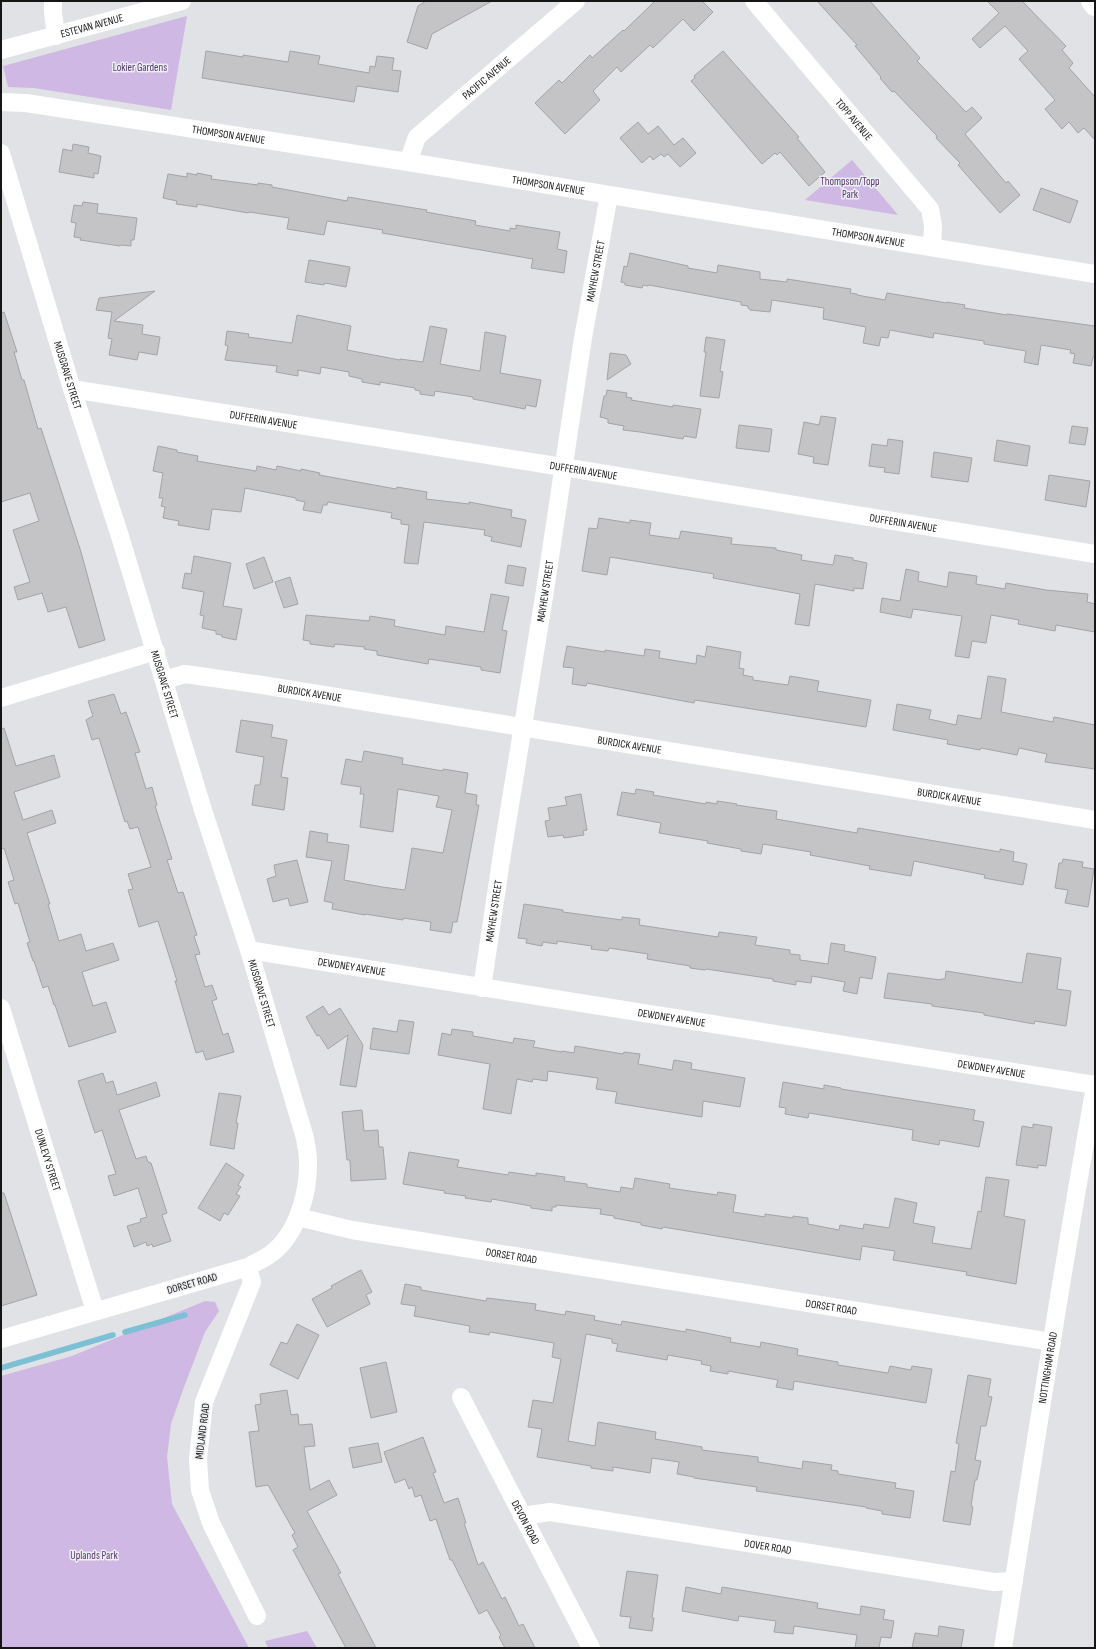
<svg xmlns="http://www.w3.org/2000/svg" width="1096" height="1649" viewBox="0 0 1096 1649" font-family="'Sofia Sans Condensed',sans-serif">
  <style>
    .green { fill: #cfb8e4 }
    .lines { fill: none; stroke-linecap: round; stroke-linejoin: round }
    .stream { stroke: #7dbfd4; stroke-width: 5.5 }
    .building { fill: #c4c4c7; stroke: #a4a4a6 }
    .minor { stroke: #fff; stroke-width: 18 }
    .major { stroke: #fff; stroke-width: 22 }
    .labels { text-anchor: middle; stroke-width: 3; stroke-linejoin: round; paint-order: stroke }
    .street-label { font-size: 11px; fill: #151516; stroke: #eeeff2 }
    .park-label { font-size: 11px; fill: #573672; stroke: #eeeff2 }
  </style>
  <rect width="100%" height="100%" fill="#e0e2e5"/>
  <g class="green">
    <path d="M187,16l-16,94 -137,-22 -26,-1 -5,-21z"/>
    <path d="M852,160l46,55 -93,-15z"/>
    <path d="M205,1301l10,1 4,9 -14,21 -21,55 -13,37 -4,33 5,47 77,144h-248v-272l71,-20z"/>
    <path d="M307,1631l10,17h-49l-3,-7z"/>
  </g>
  <g class="lines">
    <g class="stream">
      <path d="M125,1332l60,-17"/>
      <path d="M1,1368l112,-33"/>
    </g>
  </g>
  <g class="building">
    <path d="M426,1h66l-60,33 -5,15 -20,-7 11,-36z"/>
    <path d="M655,1h47l11,11 -19,19 -11,-12 -30,29 -3,-3 -29,27 -4,-5 -24,24 7,9 -35,34 -30,-31 24,-23 3,3 28,-28 2,3 31,-28 1,1z"/>
    <path d="M817,1h53l50,57 -3,3 49,51 6,-5 10,11 -17,16 41,49 2,-2 12,14 -20,18 -42,-48 2,-2 -24,-25 1,-2 -43,-45 -2,1 -12,-14 1,-1 -26,-31 2,-1z"/>
    <path d="M987,1h35l44,45 -4,4 11,13 -4,5 26,29v43l-11,-12 -6,5 -9,-11 -7,7 -17,-20 10,-9 -36,-41 9,-8 -23,-25 -25,22 -8,-9 27,-26z"/>
    <path d="M206,51l37,6v-2l45,7 2,-11 30,5 -2,8 51,9 1,-7 5,1 2,-11 17,2 -2,12 9,1 -3,21 -41,-6 -3,16 -152,-24z"/>
    <path d="M723,51l76,86 -2,1 28,34 -16,14 -29,-34 -3,3 -2,-2 -13,11 -71,-83 4,-3 -1,-2z"/>
    <path d="M638,122l10,12 10,-8 16,19 9,-7 13,15 -16,14 -12,-13 -4,3 -3,-3 -8,6 -3,-4 -8,7 -22,-25z"/>
    <path d="M73,144l16,3 -1,6 13,3 -3,18 -4,-1v5l-35,-6 4,-23 9,2z"/>
    <path d="M187,173l10,2v-2l15,3 -1,3 47,6v-2l14,2v2l75,14 1,-4 60,10 19,3 -1,2 50,9 -1,4 35,6v-3l6,1v-4l44,7 -3,17 10,2 -3,22 -33,-5 2,-9 -151,-26 1,-3 -56,-9 -3,14 -37,-6 2,-11 -40,-6 -1,1 -51,-9v3l-21,-3 1,-3 -14,-3 5,-24 19,3z"/>
    <path d="M1041,188l37,13 -8,22 -37,-13z"/>
    <path d="M83,202l15,2 -1,9 40,5 -3,22h-3v6l-10,-1 -1,1 -40,-6 1,-2 -7,-1 2,-14 -5,-1 3,-17 8,1z"/>
    <path d="M630,253l58,13v2l29,5 1,-8 42,7v7l27,3v-3l64,10 -1,4 7,1v1l28,5 2,-7 60,10v-1l18,3 -1,3 43,7v-1l88,12v31h-2l-2,9 -18,-3 2,-9 -5,-1 1,-3 -30,-5 -3,20 -14,-3 2,-11 -42,-7v-3l-50,-8 -1,5 -43,-8 -2,8 -7,-1 -2,9 -16,-3 3,-16 -43,-8 1,-11 -52,-8 -2,12 -20,-2 -2,-2v-2l-7,-1v-3l-92,-17 -1,1 -5,-1 -1,3 -17,-3v-2l-4,-1 3,-16 3,1z"/>
    <path d="M309,260l41,7 -4,20 -21,-4 -1,2 -19,-3z"/>
    <path d="M155,291l-41,30 29,4 -1,9 18,3 -3,18 -18,-3 -2,8 -28,-5 3,-16 -4,-1 4,-26 -16,-2 3,-12z"/>
    <path d="M4,312l13,40h-3l8,28h2l14,49 3,-1 40,124 24,88 -26,8 -13,-41 -18,5 -6,-19 -24,7 -4,-13 16,-5 -17,-52 26,-9 -9,-28 -29,9v-189z"/>
    <path d="M297,315l54,11 -4,24 53,10v-1l23,3 7,-36 17,3 -7,35 40,7 5,-39 21,4 -6,37 41,7 -5,27 -10,-2 -1,4 -52,-10v-2l-38,-6 -1,5 -14,-2v-3l-5,-1v-2l-35,-6v3l-18,-3v-3l-13,-3v-4l-28,-5 -1,7 -22,-4v6l-22,-4 1,-6 -52,-6 3,-14 -3,-1 2,-14 22,3 -1,3 44,6z"/>
    <path d="M706,337l19,3 -5,31 3,1 -4,26 -19,-2 6,-44h-2z"/>
    <path d="M610,353l16,2 5,9 -24,16z"/>
    <path d="M607,390l20,3 -1,4 6,1 -1,2 42,7v-2l28,4 -5,29 -12,-2 -1,3 -43,-7 -17,-2 1,-4 -16,-3v-4l-8,-2 4,-21h2z"/>
    <path d="M821,416l15,2 -8,47 -15,-2 1,-6 -16,-3 6,-32 15,3z"/>
    <path d="M739,425l33,4 -3,23 -33,-4z"/>
    <path d="M1072,426l16,2 -3,17 -16,-2z"/>
    <path d="M888,439l15,2 -4,33 -15,-2 1,-4 -16,-2 3,-22 15,2z"/>
    <path d="M997,440l33,6 -3,20 -33,-5z"/>
    <path d="M158,446l19,4v2l21,4 -1,5 59,10 1,-5 19,4 1,-4 24,5v-2l19,4 -1,2 77,14 1,-2 30,5 -1,7 43,5v-2l43,8 -1,7 15,3 -5,27 -30,-6 1,-4 -8,-2 1,-5 -61,-8 -6,42 -14,-1 5,-38 -8,-1v-4l-10,-2 1,-5 -64,-11 -1,3h-4l-2,8 -18,-3 2,-8 -9,-2v-2l-51,-10 -4,24 -29,-3 -3,21 -31,-5 1,-4 -16,-3 2,-11 -4,-1 2,-8h-4l4,-25 -10,-2z"/>
    <path d="M934,452l38,6 -4,24 -37,-5z"/>
    <path d="M1049,475l41,6 -4,26 -41,-7z"/>
    <path d="M599,518l31,5v-3l21,3 -2,12 30,4 2,-8 51,7 -1,6 45,4v2l26,5 -1,5 32,5 2,-10 18,3v2l14,3 -4,26 -9,-1v3l-39,-7 -6,42 -14,-2 5,-30 -87,-16 1,-4 -104,-17 -3,18 -25,-4 7,-43 8,1z"/>
    <path d="M194,556l37,7 -8,43 19,3 -6,31 -14,-3v-2l-6,-1v-3l-14,-3 2,-12 -4,-1 4,-23 -22,-4 3,-15 6,1z"/>
    <path d="M264,557l9,25 -19,7 -8,-25z"/>
    <path d="M508,565l18,3 -3,18 -18,-3z"/>
    <path d="M906,569l13,3 -1,9 29,6 2,-15 28,4 -1,8 29,5 1,-6 40,7 42,4 -1,8 8,2v28l-39,-7 -1,6 -37,-7 1,-4 -28,-5 -5,28 -14,-2 -3,17 -14,-2 7,-40 -49,-7 -2,9 -31,-6 2,-14 18,3z"/>
    <path d="M290,577l8,27 -14,4 -9,-26z"/>
    <path d="M491,594l18,3 -7,33 5,1 -7,42 -19,-3v-3l-52,-8 -1,5 -51,-9v-4l-13,-2 1,-2 -30,-3 -1,3 -24,-3v-3l-7,-1 3,-25 63,6 1,-5 25,4 -1,6 51,9 1,-9 38,6z"/>
    <path d="M567,646l38,6v-2l39,6 1,-7 15,2 -1,7 37,6 1,-9 8,2 2,-11 34,6 -2,16 5,1 -1,6 10,2v3l35,5 2,-9 29,5 -2,10 54,9 -5,27 -171,-27 -1,3 -107,-20 -1,3 -14,-2 2,-16 -11,-1z"/>
    <path d="M988,676l18,3 -5,33 52,10 1,-5 41,8v44l-50,-7 2,-8 -28,-6 -2,7 -36,-7 -1,2 -33,-6 1,-4 -55,-10 4,-26 34,6 -2,9 27,6 2,-10 23,4z"/>
    <path d="M114,694l7,20 5,-2 14,40 -5,1 11,36 6,-2 5,18 -2,1 17,53 -5,1 11,33 5,-1 14,43 -3,1 6,18 -5,1 10,32 7,-2 5,14 -5,2 11,34 5,-2 6,19 -28,8 -3,-9 -7,2 -21,-72h2l-19,-60 -19,6 -11,-37 5,-1 -5,-15 23,-7 -13,-40 -8,2 -3,-8 -2,1 -26,-84 -7,2 -6,-20 7,-4 -5,-15z"/>
    <path d="M241,720l32,5 -2,12 16,3 -6,37 7,1 -4,32 -32,-5 3,-20h5l4,-28 -28,-5z"/>
    <path d="M4,728l12,38 38,-11 6,22 -46,15 9,28 29,-10 4,13 -29,10 23,71h-2l11,37 22,-7 5,17 27,-8 6,17 -37,12 11,34 13,-4 10,30 -47,15 -14,-42h-1l-6,-19 -5,2 -9,-27h-1l-6,-18 3,-1 -12,-39 -3,1 -7,-22 6,-2 -10,-32 -3,1v-120z"/>
    <path d="M364,751l39,7 -1,6 41,7v-2l25,4 -3,20 12,2 -1,10h3l-22,117h-4l-2,11 -21,-3 1,-8 -28,-4v2l-38,-6v1l-33,-6 1,-6 -9,-2 8,-40 -26,-4 4,-26 18,3 -1,8 22,3 -5,35 38,7 23,3 7,-42 31,5 9,-43 -16,-3 3,-11 -41,-7 -5,43 -33,-5 4,-33h-4l1,-7 -20,-3 5,-25 16,3z"/>
    <path d="M636,789l18,3 -1,3 53,9v-2l11,2v-3l20,3 -1,1 41,6 -1,8 81,14 1,-5 142,24v-3l14,3 -1,9 14,3 -4,21 -39,-7 1,-3 -71,-14 -3,15 -42,-7 1,-3 -60,-11 1,-3 -48,-8 -2,10 -20,-3v-2l-34,-6 1,-2 -49,-8 2,-10 -44,-8 5,-23 13,2z"/>
    <path d="M581,794l6,36 -4,1 1,4 -20,3 -1,-3 -15,2 -3,-16 5,-1 -2,-12 19,-3 -2,-8z"/>
    <path d="M1063,859l20,3 -1,5 12,2 -6,38 -23,-4 3,-13 -13,-2 4,-25h3z"/>
    <path d="M297,860l11,42 -18,4 -2,-8 -15,4 -6,-23 9,-3 -2,-11z"/>
    <path d="M524,904l39,6v2l59,8v-3l18,2 -1,6 79,12 1,-5 38,5 -2,8 35,5v4l10,1v5l28,4 3,-21 14,2 -1,6 32,6 -4,22 -12,-2 -3,17 -14,-3 2,-9 -33,-6 -1,7 -15,-2v4l-23,-4v-2l-67,-10 -1,1 -15,-2v-2l-43,-7 1,-5 -39,-6 -1,3 -17,-2 1,-3 -35,-5v3l-14,-2 -1,4 -16,-3 1,-4 -9,-1z"/>
    <path d="M1027,953l34,5 -4,31 14,2 -5,35 -31,-5 -1,3 -50,-9v-2l-52,-7v-2l-48,-6 4,-25 53,7v-1h4l1,-8 76,12z"/>
    <path d="M323,1006l6,9 11,-7 23,37 -7,42 -16,-2 8,-50 -20,14 -9,-14 -2,1 -11,-19z"/>
    <path d="M399,1020l15,2 -5,32 -39,-5 3,-21 24,4z"/>
    <path d="M452,1029l21,3v4l40,7 1,-5 21,3 -2,6 29,5v-1l12,2 1,-7 48,8 1,-2 16,2 -2,10 34,6 2,-10 18,3 -1,6 54,9 -5,29 -37,-6 -1,16 -87,-14 2,-11 -21,-3 2,-11 -50,-7 -1,10 -14,-2 -1,3 -15,-3 -6,35 -28,-5 7,-45 -52,-9 4,-22 9,2z"/>
    <path d="M103,1073l3,10 7,-2 4,14 39,-13 4,14 -41,14 17,49 10,-3 2,6 3,1 16,50 -5,2 9,26 -18,6 -1,-3 -5,2 -1,-4 -12,5 -7,-21 14,-4 -1,-3 7,-2 -9,-29 -24,8 -6,-20 8,-2 -14,-44 -7,3 -17,-52z"/>
    <path d="M783,1082l41,7v-4l17,3v1l134,21 -2,10 11,2 -5,25 -39,-7 -1,5 -27,-5 1,-10 -104,-17 -1,5 -23,-4 1,-6 -7,-1z"/>
    <path d="M219,1093l22,3 -5,27h2l-4,26 -24,-4z"/>
    <path d="M362,1110l2,21 14,-1 1,17h4l3,32 -35,2 -1,-21h-3l-5,-48z"/>
    <path d="M1033,1124l19,3 -6,39 -8,-1v3l-22,-3 6,-39 11,2z"/>
    <path d="M409,1152l50,8 -2,7 51,8 1,-3 27,4v-3l29,4 -1,4 23,3v3l33,5 1,-5 12,2 2,-11 35,6 -1,4 48,7 1,-3 18,3 -3,17 32,5v-3l28,4v-2l15,2v6l31,6 1,-5 23,4 1,-5 25,4 6,-30 22,5 -4,20 22,4 -3,16 39,6 7,-38 3,1 5,-35 23,3 -5,36 21,4 -9,64 -50,-9 1,-3 -74,-12 2,-9 -33,-5 -2,14 -197,-33 -1,2 -21,-4v-2l-27,-5v-2l-14,-2 1,-5 -45,-4v2h-4v4l-21,-3v-2l-39,-7 -1,3 -26,-4 1,-2 -22,-3 1,-2 -42,-7z"/>
    <path d="M226,1163l18,12 -6,10 3,2 -5,7 4,2 -12,19 -4,-2 -4,8 -22,-13z"/>
    <path d="M1,1193h3l33,102 -36,11z"/>
    <path d="M361,1270l11,22 -6,3 4,9 -43,23 -15,-28 20,-11 -1,-2z"/>
    <path d="M405,1284l16,3v3l65,11 1,-3 49,6 -1,6 30,5 1,-4 29,5 -1,4 27,5 1,-4 64,11v-3l45,9 -1,4 30,5 1,-5 37,7 -1,6 41,7v3l50,8 2,-7 21,4 1,-4 20,3 -6,34 -132,-22 -1,9 -17,-3 2,-7 -50,-9v3l-18,-3 1,-5 -10,-2 1,-3 -34,-6 -1,5 -51,-9 2,-7 -6,-1v-4l-26,-5 -18,107 27,5 3,-24 58,10 -1,7 47,8v3l56,7v5l44,7 1,-8 29,4 -1,5 7,1v3l58,9 -1,5 19,3 -4,27 -28,-4v-3l-16,-3v-1l-110,-16 1,-4 -63,-9v-1l-17,-3 2,-12 -27,-4 -2,15 -37,-6v4l-22,-3v-2l-54,-9 5,-28 -14,-2 5,-27 20,3 8,-44 -9,-2 2,-14 -64,-11 -1,3 -20,-3 1,-6 -56,-10 2,-10 -15,-2z"/>
    <path d="M297,1324l22,11 -21,44 -28,-14 11,-23 6,2z"/>
    <path d="M386,1362l11,50 -26,6 -11,-50z"/>
    <path d="M968,1375l23,4 -3,17 4,1 -6,29h-5l-6,34 6,1 -4,19h-2l-4,26 2,1 -3,18 -27,-4 8,-50 4,1 4,-28 -3,-1z"/>
    <path d="M287,1390l4,25 7,-1 1,11 13,-1 3,22 -11,1 6,43 19,-10 8,15 -30,16 34,62 -3,1 38,74h-30l-53,-98 5,-3 -6,-12 3,-2 -27,-48 -12,2 -7,-55 10,-1 -4,-26 6,-1 -1,-10z"/>
    <path d="M423,1437l13,35 -3,1 11,30 14,-5 8,25h-2l14,42 5,-3 19,37 3,-2 14,29 4,-2 12,24h-30l-6,-11 2,-2 -14,-25 -8,4 -27,-54h-2l-14,-41 -6,2 -9,-26 -6,2 -3,-10 -3,2 -4,-10 -10,4 -11,-31z"/>
    <path d="M378,1443l4,19 -29,6 -4,-20z"/>
    <path d="M627,1571l31,4 -6,43h2l-2,13 -23,-3 2,-11 -11,-1z"/>
    <path d="M686,1587l35,7 1,-7 96,16 -1,5 43,7 1,-9 24,4 -2,9 11,2 -3,17 -10,-1 -2,11h-24l2,-13 -63,-9 -1,8 -19,-2 2,-11 -37,-5 -1,5 -56,-10z"/>
    <path d="M939,1626l25,4 -3,18h-49l3,-15 23,3z"/>
  </g>
  <g class="lines">
    <g class="minor">
      <path d="M53,1v11l3,24"/>
      <path id="s1" d="M754,1l176,208 3,17 -1,21"/>
      <path id="s2" d="M1,50l181,-49"/>
      <path id="s3" d="M1,102l25,1 382,59 687,112"/>
      <path id="s4" d="M1,153l71,236 47,144 84,277 46,140 56,188c1,7 3,15 3,22 1,31 -10,73 -36,93 -7,6 -16,9 -24,14l-247,72"/>
      <path id="s5" d="M408,162l9,-25 159,-136"/>
      <path id="s6" d="M72,389l491,78 532,87"/>
      <path id="s7" d="M164,680l21,-6 71,10 839,136"/>
      <path d="M1,698l155,-47"/>
      <path id="s8" d="M249,950l846,135"/>
      <path id="s9" d="M482,988l20,-134 42,-257 39,-259 26,-143"/>
      <path id="s10" d="M1,1008l94,303"/>
      <path id="s11" d="M298,1217l54,13 700,112"/>
      <path d="M248,1267l4,15 -48,120 -6,57 2,31 11,33 46,93"/>
      <path id="s12" d="M461,1397l130,251"/>
      <path id="s13" d="M522,1516l28,-4 444,70 20,-1"/>
      <path id="s14" d="M1003,1648c30,-187 58,-375 92,-561"/>
    </g>
    <path class="major" d="M1092,1l3,4"/>
  </g>
  <g class="labels">
    <g class="street-label">
      <text dy="4" stroke="none"><textPath href="#s2" startOffset="94">ESTEVAN AVENUE</textPath></text>
      <text dy="4" stroke="none"><textPath href="#s5" startOffset="118">PACIFIC AVENUE</textPath></text>
      <text dy="4" stroke="none"><textPath href="#s1" startOffset="155">TOPP AVENUE</textPath></text>
      <text dy="4" stroke="none"><textPath href="#s3" startOffset="230">THOMPSON AVENUE</textPath></text>
      <text dy="4" stroke="none"><textPath href="#s3" startOffset="554">THOMPSON AVENUE</textPath></text>
      <text dy="4" stroke="none"><textPath href="#s3" startOffset="878">THOMPSON AVENUE</textPath></text>
      <text dy="4" stroke="none"><textPath href="#s9" startOffset="726">MAYHEW STREET</textPath></text>
      <text dy="4" stroke="none"><textPath href="#s4" startOffset="232">MUSGRAVE STREET</textPath></text>
      <text dy="4" stroke="none"><textPath href="#s6" startOffset="194">DUFFERIN AVENUE</textPath></text>
      <text dy="4" stroke="none"><textPath href="#s6" startOffset="518">DUFFERIN AVENUE</textPath></text>
      <text dy="4" stroke="none"><textPath href="#s6" startOffset="842">DUFFERIN AVENUE</textPath></text>
      <text dy="4" stroke="none"><textPath href="#s9" startOffset="402">MAYHEW STREET</textPath></text>
      <text dy="4" stroke="none"><textPath href="#s4" startOffset="556">MUSGRAVE STREET</textPath></text>
      <text dy="4" stroke="none"><textPath href="#s7" startOffset="148">BURDICK AVENUE</textPath></text>
      <text dy="4" stroke="none"><textPath href="#s7" startOffset="472">BURDICK AVENUE</textPath></text>
      <text dy="4" stroke="none"><textPath href="#s7" startOffset="796">BURDICK AVENUE</textPath></text>
      <text dy="4" stroke="none"><textPath href="#s9" startOffset="78">MAYHEW STREET</textPath></text>
      <text dy="4" stroke="none"><textPath href="#s8" startOffset="104">DEWDNEY AVENUE</textPath></text>
      <text dy="4" stroke="none"><textPath href="#s4" startOffset="880">MUSGRAVE STREET</textPath></text>
      <text dy="4" stroke="none"><textPath href="#s8" startOffset="428">DEWDNEY AVENUE</textPath></text>
      <text dy="4" stroke="none"><textPath href="#s8" startOffset="752">DEWDNEY AVENUE</textPath></text>
      <text dy="4" stroke="none"><textPath href="#s10" startOffset="159">DUNLEVY STREET</textPath></text>
      <text dy="4" stroke="none"><textPath href="#s11" startOffset="217">DORSET ROAD</textPath></text>
      <text transform="translate(192 1283) rotate(-16)" y="4">DORSET ROAD</text>
      <text dy="4" stroke="none"><textPath href="#s11" startOffset="541">DORSET ROAD</textPath></text>
      <text dy="4" stroke="none"><textPath href="#s14" startOffset="284">NOTTINGHAM ROAD</textPath></text>
      <text transform="translate(202 1431) rotate(-83)" y="4">MIDLAND ROAD</text>
      <text dy="4" stroke="none"><textPath href="#s12" startOffset="141">DEVON ROAD</textPath></text>
      <text dy="4" stroke="none"><textPath href="#s13" startOffset="249">DOVER ROAD</textPath></text>
    </g>
    <g class="park-label">
      <text x="140" y="71">Lokier Gardens</text>
      <text x="850" y="185">Thompson/Topp<tspan x="850" dy="13">Park</tspan></text>
      <text x="94" y="1559">Uplands Park</text>
    </g>
  </g>
  <rect width="1096" height="1649" fill="none" stroke="#151516" stroke-width="4"/>
</svg>
